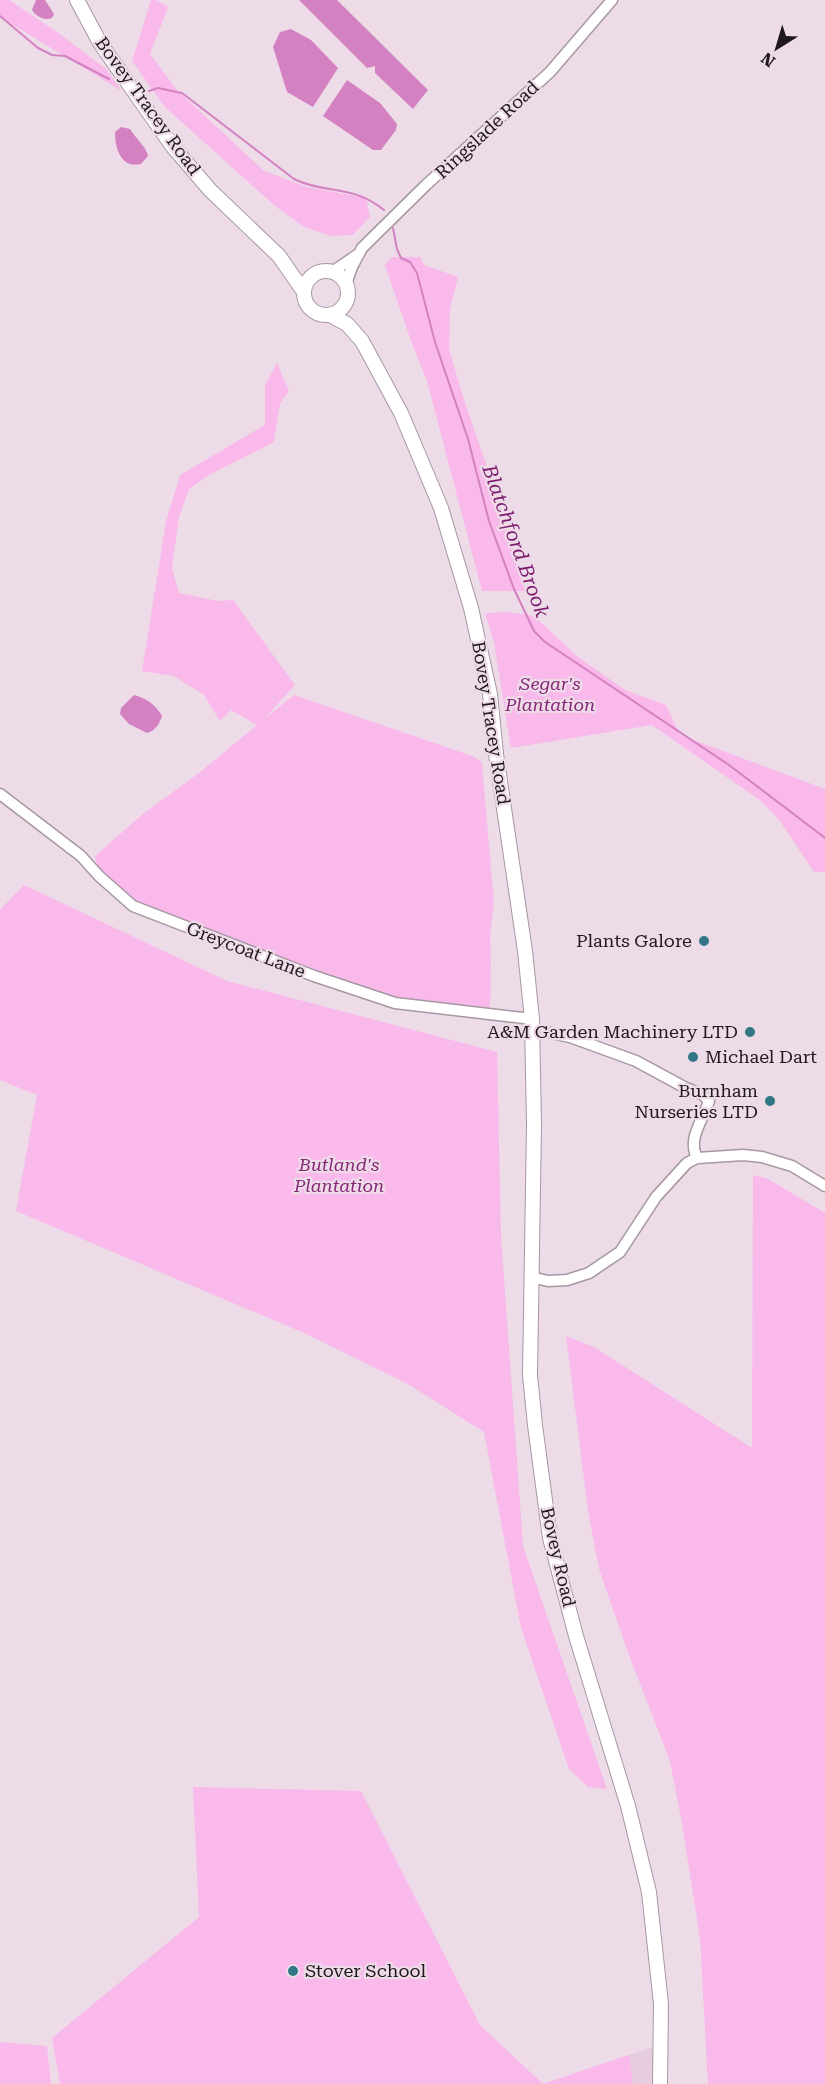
<svg xmlns="http://www.w3.org/2000/svg" width="825" height="2084" viewBox="0 0 825 2084" font-family="'Roboto Serif',serif">
  <style>
    .built { fill: #e5cddf }
    .green { fill: #f9b9ea }
    .water { fill: #d481c1 }
    .lines { fill: none; stroke-linecap: round; stroke-linejoin: round }
    .stream { stroke: #d481c1; stroke-width: 2 }
    .minor-casing { stroke: #a797a3; stroke-width: 13 }
    .major-casing { stroke: #a797a3; stroke-width: 16 }
    .minor { stroke: #fff; stroke-width: 10 }
    .major { stroke: #fff; stroke-width: 14 }
    .poi-dot { fill: #317684; stroke: #eddbe8; stroke-width: 2 }
    .labels { text-anchor: middle; stroke-width: 4.5; stroke-linejoin: round; paint-order: stroke }
    .street-label { font-size: 18px; fill: #1f191d; stroke: #eddbe8 }
    .park-label { font-size: 18px; font-style: italic; fill: #882778; stroke: #eddbe8 }
    .poi-label { font-size: 18px; fill: #1f191d; stroke: #eddbe8; text-anchor: end }
    .water-label { font-size: 20px; font-style: italic; fill: #7c1a6d; stroke: #eddbe8 }
  </style>
  <rect width="100%" height="100%" fill="#eddbe8"/>
  <path class="built" d="M656,2046l2,38h-115l86,-29z"/>
  <g class="green">
    <path d="M0,0h9l48,32 49,37 16,22 -122,-74z"/>
    <path d="M151,0h5l12,7 -18,47 27,36 87,81 43,16 59,11 4,19 -17,18 -22,1 -27,-9 -29,-21 -110,-99 -33,-46z"/>
    <path d="M392,257h28l4,8 34,12 -8,32 -1,40 16,54 33,95 27,93h-43l-55,-210 -16,-40 -26,-76z"/>
    <path d="M277,363l12,28 -9,12 -6,39 -65,33 -20,14 -10,28 -7,51 7,25 39,8 15,-1 62,85 -31,34 30,-24 181,62 7,6 12,141 -4,30 1,27 -1,47 -42,-5 -9,3 -48,-9 -35,-9 -220,-86c-14,-12 -39,-26 -41,-46l48,-42 56,-41 58,-48 -26,-15 -11,11 -16,-26 -30,-19 -32,-5 24,-149 14,-47 85,-50v-40z"/>
    <path d="M509,612l25,4 44,41 47,33 41,15 14,30 145,54v83h-11l-34,-51 -19,-20 -109,-76 -141,23 -17,-105 -9,-30z"/>
    <path d="M24,885l203,96 270,71 4,184 22,310 84,243 -19,-2 -19,-18 -48,-141 -37,-196 -76,-48 -104,-51 -288,-122 21,-116 -37,-15v-170z"/>
    <path d="M753,1175l15,4 57,34v871h-117l-8,-146 -19,-120 -11,-57 -43,-111 -28,-81 -11,-58 -22,-175 28,11 158,101z"/>
    <path d="M193,1787l168,4 119,234 63,59h-483l-8,-46 147,-121z"/>
    <path d="M0,2042l47,4 4,38h-51z"/>
    <path d="M629,2055l4,29h-90z"/>
  </g>
  <g class="water">
    <path d="M36,0h9l9,14 -2,4c-8,3 -15,-1 -20,-8z"/>
    <path d="M299,0h38l91,90 -15,19 -38,-36v-7l-8,2z"/>
    <path d="M291,29l20,11 27,28 -25,39 -26,-15 -14,-45 7,-15z"/>
    <path d="M347,80l33,23 17,21 -1,6 -15,20h-8l-50,-34z"/>
    <path d="M121,127l9,2c5,9 16,17 18,27l-7,8c-20,5 -26,-16 -26,-32z"/>
    <path d="M134,695c13,4 21,9 28,21 -2,7 -7,15 -15,17l-18,-9 -9,-10 1,-6z"/>
  </g>
  <g class="lines">
    <g class="stream">
      <path d="M0,16l38,32 14,7 13,1 44,23"/>
      <path d="M149,91l9,-3 24,5 112,86c33,16 58,5 90,31"/>
      <path d="M393,228l4,21 4,9 9,4 7,11 18,69 33,97 21,82 25,68 20,42 11,11 184,123 96,73"/>
    </g>
    <defs>
      <g id="minor">
        <path d="M329,271l6,-1 22,-15"/>
        <path d="M346,284l6,-17 10,-19 64,-63 124,-113 62,-72"/>
        <path d="M0,794l81,62 18,20 34,30 181,70 81,27 137,16"/>
        <path d="M551,1033l19,4 66,24 48,26 19,8 6,6c-6,20 -22,37 -12,57"/>
        <path d="M531,1277l17,4 19,-1 22,-7 31,-21 36,-55 31,-34 10,-5 46,-3 19,2 30,9 33,20"/>
      </g>
      <g id="major">
        <path d="M77,0l23,43 73,104 37,43 69,66 25,36"/>
        <circle cx="326" cy="293" r="22"/>
        <path d="M330,315l17,9 15,17 39,72 40,95 30,100 19,86 6,60 29,197 7,68 2,106 -4,250 5,50 15,113 26,98 52,170 21,86 12,112 -1,80"/>
      </g>
    </defs>
    <use href="#minor" class="minor-casing"/>
    <use href="#major" class="major-casing"/>
    <use href="#minor" class="minor"/>
    <use href="#major" class="major"/>
  </g>
  <g class="poi-dot">
    <circle cx="704" cy="941" r="6"/>
    <circle cx="750" cy="1032" r="6"/>
    <circle cx="693" cy="1057" r="6"/>
    <circle cx="770" cy="1101" r="6"/>
    <circle cx="293" cy="1971" r="6"/>
  </g>
  <g class="labels">
    <g class="street-label">
      <text transform="translate(148 106) rotate(54)" y="6">Bovey Tracey Road</text>
      <text transform="translate(487 130) rotate(-43)" y="6">Ringslade Road</text>
      <text transform="translate(491 723) rotate(81)" y="6">Bovey Tracey Road</text>
      <text transform="translate(246 950) rotate(21)" y="6">Greycoat Lane</text>
      <text transform="translate(558 1557) rotate(77)" y="6">Bovey Road</text>
    </g>
    <g class="park-label">
      <text x="550" y="690">Segar's<tspan x="550" dy="21">Plantation</tspan></text>
      <text x="339" y="1171">Butland's<tspan x="339" dy="21">Plantation</tspan></text>
    </g>
    <g class="poi-label">
      <text x="692" y="947">Plants Galore</text>
      <text x="738" y="1038">A&amp;M Garden Machinery LTD</text>
      <text x="705" y="1063" text-anchor="start">Michael Dart</text>
      <text x="758" y="1097">Burnham<tspan x="758" dy="21">Nurseries LTD</tspan></text>
      <text x="305" y="1977" text-anchor="start">Stover School</text>
    </g>
    <g class="water-label">
      <text transform="translate(516 541) rotate(70)" y="7">Blatchford Brook</text>
    </g>
  </g>
  <g transform="translate(777 48) rotate(217)" stroke="#eddbe8" stroke-width="4.5" paint-order="stroke">
  <path d="M0-4.5L10 22L0 15L-10 22Z" fill="#1f191d"/>
  <text y="-9" font-size="16" font-weight="bold" text-anchor="middle" fill="#1f191d">N</text>
  </g>
</svg>
